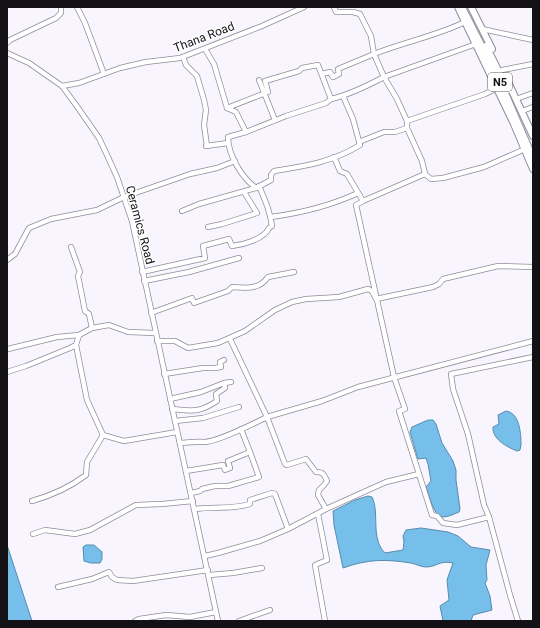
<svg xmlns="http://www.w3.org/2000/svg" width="540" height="628" viewBox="0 0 540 628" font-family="Roboto,sans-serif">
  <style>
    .water { fill: #76bfea; stroke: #588baa }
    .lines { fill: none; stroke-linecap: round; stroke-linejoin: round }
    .minor-casing { stroke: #908c9b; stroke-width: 6 }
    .highway-casing { stroke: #908c9b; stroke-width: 8 }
    .minor { stroke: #fff; stroke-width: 4.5 }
    .highway { stroke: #fff; stroke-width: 6 }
    .labels { text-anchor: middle; stroke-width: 3; stroke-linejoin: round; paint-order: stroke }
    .shield { fill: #fff; stroke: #5a585c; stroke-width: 1 }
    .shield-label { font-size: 11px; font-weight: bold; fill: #131116 }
    .street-label { font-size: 12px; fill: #131116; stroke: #fff }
  </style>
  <rect width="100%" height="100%" fill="#f8f5ff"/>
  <g class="water">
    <path d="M506,411c14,2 15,23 15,34l-1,5 -3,1c-10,-4 -25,-12 -24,-24l6,-3 -1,-9z"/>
    <path d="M428,420h5l3,4 6,19 11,18 3,9v10l4,29 -1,3c-5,2 -11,5 -16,5 -10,-1 -14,-23 -17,-30l5,-6 -3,-17 -2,-6 -8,1 -1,-3 -7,-24 2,-5z"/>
    <path d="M368,496l4,1c8,16 -2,41 13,56l18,-3 1,-8 -1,-6 3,-6 15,-2 27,4 10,4 13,11 19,3 -4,15 1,15 -2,3 5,13 2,14 -19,5 -2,6h-28l-3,-15 9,-6 -2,-20 6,-17c-14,-3 -16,4 -27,4 -5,0 -10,-3 -15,-4 -26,-4 -43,-4 -68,5l-9,-43 -1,-14 22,-11z"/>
    <path d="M7,545l25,76h-25z"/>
    <path d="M86,545h8l8,7v7l-2,4h-9l-7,-2 -1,-14z"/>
  </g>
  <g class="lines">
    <defs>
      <g id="minor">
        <path d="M77,7l8,16 19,51"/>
        <path d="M482,29l51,11"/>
        <path d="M7,43l3,-3 46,-22 5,-5v-6"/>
        <path d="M205,49l9,15 13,44 41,-16 -3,-11 34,-10 3,-3 16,-3 13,34c18,-4 36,-13 53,-22l-10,-23c30,-12 62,-18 91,-32"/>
        <path d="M7,53l22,10 33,23 14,19 23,33 8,17 10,22 15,44 86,400"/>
        <path d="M183,57l3,8 11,11 7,24 2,10 -2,15 3,21"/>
        <path d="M502,70l31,-6"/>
        <path d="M322,74l8,-2 3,5 6,-3 -1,-5 36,-15 -3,-18 -11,-22 -7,-2h-17l-2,-5"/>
        <path d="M259,80l16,40"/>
        <path d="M62,86l17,-3 41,-15 26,-6 34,-4 82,-32 42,-19"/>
        <path d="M516,99l17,-6"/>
        <path d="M227,108l9,4 10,20 40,-16 40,-13 5,-4"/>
        <path d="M522,111l11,-4"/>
        <path d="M407,121l-10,-22 -13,-22 92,-33"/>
        <path d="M407,128l15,33 3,13"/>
        <path d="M246,132l-18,5c0,18 14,41 28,51l15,-8v-5l3,-4c31,-5 59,-9 86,-26l-7,-26 -10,-23"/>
        <path d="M359,142l25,-10h11l12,-4v-7l78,-27 12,-6"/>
        <path d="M206,146l22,-3"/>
        <path d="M334,157l6,14 7,3 16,27 62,-27 6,5 12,-1 41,-11 41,-18"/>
        <path d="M363,201l-7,4 38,172 11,32 -6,2 33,104 5,1 6,7 14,2 32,-8"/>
        <path d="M182,211l17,-7 57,-16"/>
        <path d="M271,217c30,-4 59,-11 87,-24"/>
        <path d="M208,227l14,-3 35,-11 -13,-21"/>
        <path d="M71,247l9,25 -2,4 7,35 4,3 3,14"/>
        <path d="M7,260l8,-6 14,-26 22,-9 46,-9 27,-13 66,-23 27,-6 18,-7"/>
        <path d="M142,272l63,-14 -2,-12 26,-7 3,7c11,-1 32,-7 37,-18l3,-2c-2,-15 -7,-26 -13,-40"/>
        <path d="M144,281l45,-9 50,-14"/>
        <path d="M151,313l41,-15 2,5 34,-12 4,-4c14,1 27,3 36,-10l26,-5"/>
        <path d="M230,339l37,78 55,-16 36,-14 175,-46"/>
        <path d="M157,341h18l13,7 30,-5 27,-12 30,-21 17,-8 14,-3 33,-2 29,-8 4,2 4,8 57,-12 6,-3 4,-5 55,-13 35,1"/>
        <path d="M76,345l11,55 16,35 21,6 53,-9"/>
        <path d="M8,349l49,-12 22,-2 13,-7 17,-3 19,7 27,1"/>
        <path d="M7,372l19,-6 44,-18 6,-3 3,-10"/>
        <path d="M164,374l39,-6h12l6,-1 -1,-5 4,-2"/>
        <path d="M170,399l31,-7 23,-9 7,-1"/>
        <path d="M172,409c21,2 27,4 45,-8l-1,-7 9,-6 -1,-5"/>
        <path d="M175,421l28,-3 36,-11"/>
        <path d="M180,443c8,0 16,-2 24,-1 12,0 51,-19 63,-25l18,47 2,1 19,-6 10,13c7,0 8,2 11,9l-3,4 -5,5 -1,5 8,14"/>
        <path d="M186,471l37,-6 2,5 5,-2 -2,-7 22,-9 -9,-23"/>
        <path d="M191,493l9,-2 2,-2 13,-3h13l31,-9 -9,-25"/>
        <path d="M32,501c21,-6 37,-13 54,-26l1,-13 16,-27"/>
        <path d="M195,509c19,-3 36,1 55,-5v-4l22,-7 3,1 13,35"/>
        <path d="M318,514l9,46 -12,5 10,56"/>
        <path d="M33,534l12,-4 30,4 15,-4 46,-25 26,-1 31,-3"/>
        <path d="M205,556l13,-3 42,-12 28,-12 38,-20 60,-27 33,-8"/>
        <path d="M209,575l24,-2 29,-5"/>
        <path d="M58,587l34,-8 17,-7 3,5 5,3 16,1 75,-11"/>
        <path d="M135,621l4,-2 27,-4 24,2 26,-5"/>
        <path d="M239,621l31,-11"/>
        <path d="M518,621l-8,-26 -21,-78 -5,-12 -16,-71 -15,-45 -2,-15 82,-17"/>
      </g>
      <g id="highway">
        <path d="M458,7l56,117 19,45"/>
        <path d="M462,7l40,79 31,72"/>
        <path d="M471,7l21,42"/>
        <path d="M486,46l22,44"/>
        <path d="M508,82l25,54"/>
      </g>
    </defs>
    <use href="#minor" class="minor-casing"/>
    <use href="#highway" class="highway-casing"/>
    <use href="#minor" class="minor"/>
    <use href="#highway" class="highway"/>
  </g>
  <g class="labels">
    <rect class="shield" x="488" y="73" width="24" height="18" rx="3"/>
    <g class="shield-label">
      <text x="500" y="86">N5</text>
    </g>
    <g class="street-label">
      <text transform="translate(204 37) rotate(-21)" y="4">Thana Road</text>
      <text transform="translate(140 225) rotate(75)" y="4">Ceramics Road</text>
    </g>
  </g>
  <rect width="540" height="628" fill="none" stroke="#131116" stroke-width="16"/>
</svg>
